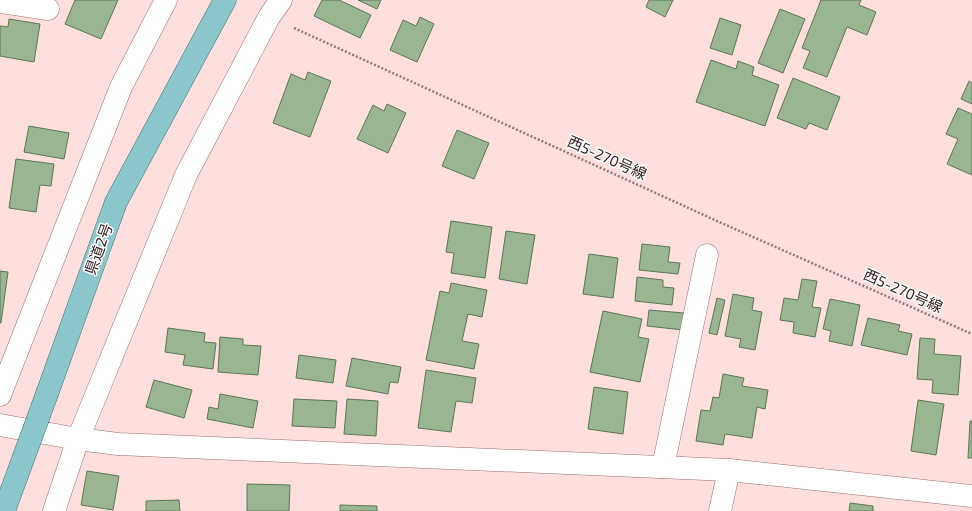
<svg xmlns="http://www.w3.org/2000/svg" width="972" height="511" viewBox="0 0 972 511" font-family="'Exo 2','Noto Sans JP',sans-serif">
  <style>
    .building { fill: #99b592; stroke: #5c7655 }
    .lines { fill: none; stroke-linecap: round; stroke-linejoin: round }
    .street-casing { stroke: #9c6f6e; stroke-width: 23 }
    .primary-casing { stroke: #3a7477; stroke-width: 23 }
    .path { stroke: #907878; stroke-width: 2.5; stroke-dasharray: 2 2; stroke-linecap: butt }
    .street { stroke: #fff; stroke-width: 22 }
    .primary { stroke: #8cc8cb; stroke-width: 22 }
    .primary-bridge-casing { stroke: #3a7477; stroke-width: 23; stroke-linecap: butt }
    .primary-bridge { stroke: #8cc8cb; stroke-width: 22 }
    .labels { text-anchor: middle; stroke-width: 3; stroke-linejoin: round; paint-order: stroke }
    .street-label { font-size: 15px; fill: #2e1c1c; stroke: #fff }
  </style>
  <rect width="100%" height="100%" fill="#fedfde"/>
  <g class="building">
    <path d="M75,0h43l-17,39 -36,-15z"/>
    <path d="M322,0h17l32,15 -11,23 -46,-22z"/>
    <path d="M358,0h23l-4,9z"/>
    <path d="M649,0h24l-8,17 -19,-10z"/>
    <path d="M821,0h40l-2,5 17,7 -9,23 -20,-8 -20,50 -24,-9 7,-17 -8,-3z"/>
    <path d="M780,9l25,10 -22,54 -25,-10z"/>
    <path d="M420,17l14,7 -17,38 -27,-12 13,-30 13,6z"/>
    <path d="M720,18l21,7 -9,30 -22,-7z"/>
    <path d="M9,19l31,5 -6,38 -34,-6v-30l8,1z"/>
    <path d="M711,60l25,9 2,-8 16,6 -2,8 27,10 -14,41 -69,-24z"/>
    <path d="M308,72l23,9 -21,56 -37,-14 18,-49 14,6z"/>
    <path d="M793,78l47,19 -13,33 -18,-7 -3,6 -29,-11z"/>
    <path d="M969,81l3,2v21l-11,-5z"/>
    <path d="M387,104l19,9 -18,40 -31,-14 16,-34 11,6z"/>
    <path d="M958,108l14,6v61l-25,-11 11,-25 -12,-5z"/>
    <path d="M29,126l40,7 -5,26 -40,-7z"/>
    <path d="M457,130l32,13 -15,36 -32,-13z"/>
    <path d="M16,159l38,5 -3,22 -11,-1 -4,27 -27,-4z"/>
    <path d="M451,221l41,6 -7,51 -34,-5 3,-20 -8,-1z"/>
    <path d="M506,231l29,4 -8,49 -28,-5z"/>
    <path d="M642,244l28,3 -2,15 12,1 -2,11 -39,-4z"/>
    <path d="M589,254l29,4 -5,40 -30,-4z"/>
    <path d="M0,271l8,1 -7,51h-1z"/>
    <path d="M637,277l26,3v7l11,1 -2,17 -37,-4z"/>
    <path d="M802,279l15,2 -5,26 9,1 -6,29 -22,-4 1,-11 -14,-2 4,-22 14,2z"/>
    <path d="M451,283l36,7 -5,27 -14,-3 -6,27 17,3 -5,25 -48,-9 14,-69 9,2z"/>
    <path d="M733,294l21,4 -2,12 10,2 -7,38 -16,-3 2,-8 -16,-3z"/>
    <path d="M717,298l8,2 -8,35 -8,-2z"/>
    <path d="M830,299l30,6 -8,41 -23,-5 2,-10 -8,-2z"/>
    <path d="M649,310l35,3 -1,17 -36,-4z"/>
    <path d="M603,311l39,8 -4,18 11,2 -9,43 -50,-10z"/>
    <path d="M868,318l32,7 -2,6 14,3 -5,21 -46,-10z"/>
    <path d="M168,328l37,5 -1,9 12,1 -3,26 -30,-4 2,-10 -20,-3z"/>
    <path d="M220,337l23,2v6l18,1 -3,29 -40,-3z"/>
    <path d="M920,338l15,1 -1,15 27,2 -3,39 -26,-2 1,-13 -16,-1z"/>
    <path d="M299,355l37,5 -3,23 -37,-5z"/>
    <path d="M352,358l49,9 -3,16 -8,-1 -2,12 -42,-8z"/>
    <path d="M426,370l50,8 -4,25 -16,-2 -5,31 -33,-4z"/>
    <path d="M723,374l21,4 -2,8 26,4 -3,19 -8,-2 -5,31 -27,-4 -2,11 -27,-4 5,-31 9,1 3,-14 6,1z"/>
    <path d="M154,380l38,10 -8,28 -38,-11z"/>
    <path d="M594,387l34,5 -5,42 -35,-5z"/>
    <path d="M220,394l38,7 -5,27 -46,-9 2,-12 9,2z"/>
    <path d="M294,399l43,2 -2,27 -43,-2z"/>
    <path d="M347,399l31,2 -2,35 -32,-2z"/>
    <path d="M918,400l26,4 -8,51 -25,-4z"/>
    <path d="M970,421h2v37h-4z"/>
    <path d="M87,471l32,5 -6,34 -32,-5z"/>
    <path d="M247,484l43,1 -1,26h-42z"/>
    <path d="M179,500l1,11h-34v-10z"/>
    <path d="M850,503l23,3v5h-24z"/>
    <path d="M340,505l37,1v5h-37z"/>
  </g>
  <g class="lines">
    <defs>
      <g id="street">
        <path d="M0,2l48,7"/>
        <path d="M0,395l121,-308 45,-87"/>
        <path d="M0,425l78,14 40,5 611,26 243,26"/>
        <path d="M663,467l44,-212"/>
        <path d="M54,511l24,-72 108,-264 83,-158 12,-17"/>
        <path d="M720,511l9,-41"/>
      </g>
      <path id="primary" d="M48,391l68,-189 109,-202"/>
    </defs>
    <use href="#street" class="street-casing"/>
    <use href="#primary" class="primary-casing"/>
    <path class="path" d="M294,28l423,193 255,113"/>
    <use href="#street" class="street"/>
    <use href="#primary" class="primary"/>
    <defs>
      <path id="primary-bridge" d="M4,511l44,-120"/>
    </defs>
    <use href="#primary-bridge" class="primary-bridge-casing"/>
    <use href="#primary-bridge" class="primary-bridge"/>
  </g>
  <g class="labels">
    <g class="street-label">
      <text transform="translate(607 158) rotate(24)" y="5">西5-270号線</text>
      <text transform="translate(99 249) rotate(-70)" y="5">県道2号</text>
      <text transform="translate(903 291) rotate(24)" y="5">西5-270号線</text>
    </g>
  </g>
</svg>
